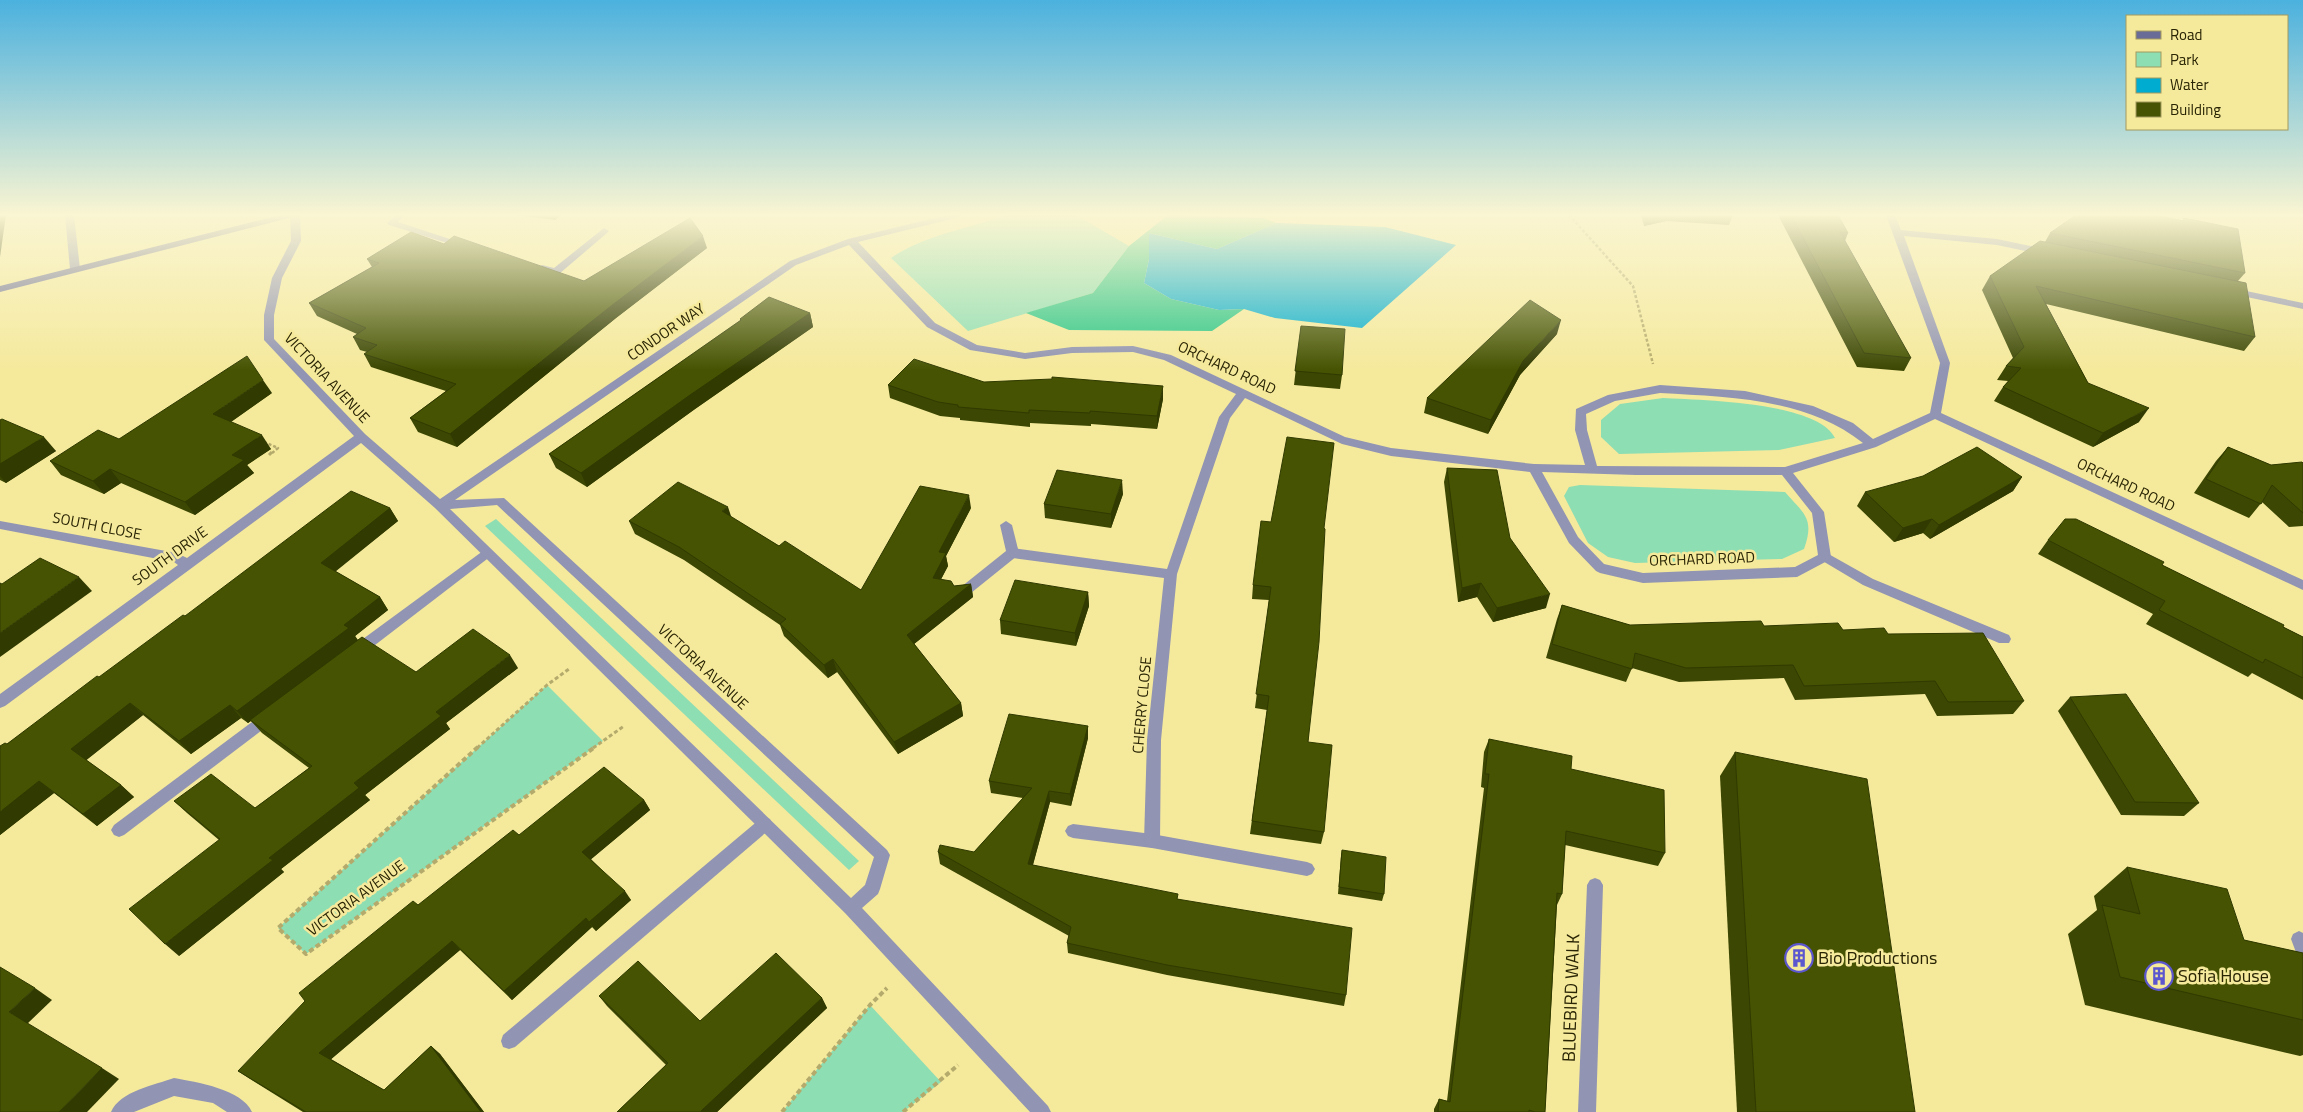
<svg xmlns="http://www.w3.org/2000/svg" width="2303" height="1112" viewBox="0 0 2303 1112" font-family="'Titillium Web',sans-serif">
  <style>
    .green { fill: #8ddeb3 }
    .forest { fill: #25c585 }
    .water { fill: #00acd0 }
    .lines { fill: none; stroke-linecap: round; stroke-linejoin: round }
    .path-far2 { stroke: #b4aa6c; stroke-width: 2.5; stroke-dasharray: 3 2; stroke-linecap: butt }
    .path-far1 { stroke: #b4aa6c; stroke-width: 3; stroke-dasharray: 4 2.5; stroke-linecap: butt }
    .path { stroke: #b4aa6c; stroke-width: 4; stroke-dasharray: 5 3; stroke-linecap: butt }
    .lane { fill: #9194b2; fill-rule: evenodd }
    .street { fill: #9194b2; fill-rule: evenodd }
    .secondary { fill: #696c97; fill-rule: evenodd }
    .wall { fill: #3b4702 }
    .shaded-wall { fill: #303a01 }
    .building { fill: #455302; stroke: #303a01 }
    .labels { text-anchor: middle; stroke-width: 5; stroke-linejoin: round; paint-order: stroke }
    .street-label { font-size: 15px; fill: #292404; stroke: #f5e99c }
    .near-poi-label { font-size: 18px; fill: #292404; stroke: #f5e99c; text-anchor: start }
    .near-street-label { font-size: 18px; fill: #292404; stroke: #f5e99c }
  </style>
  <rect width="100%" height="100%" fill="#f5e99c"/>
  <g class="green">
    <path d="M1005,215h71l53,31 -36,47 -125,38 -77,-73c33,-23 77,-29 114,-43z"/>
    <path d="M1663,398c38,2 155,4 172,40l-56,12 -160,4 -18,-17v-17l19,-16z"/>
    <path d="M1580,485l205,7c19,22 30,26 19,57l-22,10 -147,4 -27,-6 -20,-14 -24,-47 5,-9z"/>
    <path d="M496,519l363,342 -10,9 -364,-344z"/>
    <path d="M547,685l56,56 -297,213 -28,-26z"/>
    <path d="M870,1005l71,77 -38,30h-121z"/>
  </g>
  <path class="forest" d="M1168,215l96,3 12,5 -59,26 -68,-16v26l-5,24 27,16 48,11 25,-1 -32,22 -143,-1 -43,-17 67,-20 36,-47z"/>
  <path class="water" d="M1276,223l109,4 71,18 -94,83 -87,-10 -31,-9 -25,1 -48,-11 -27,-16 5,-24v-26l68,16z"/>
  <g class="lines">
    <g class="path-far2">
      <path d="M1569,215l64,71 20,78"/>
      <path d="M264,442l14,6 -7,6"/>
    </g>
    <g class="path-far1">
      <path d="M269,455l3,-3"/>
      <path d="M477,748l70,-63 22,-16"/>
      <path d="M593,748l31,-22"/>
    </g>
    <g class="path">
      <path d="M478,747l-200,181 28,26 289,-207"/>
      <path d="M782,1112l88,-107 17,-17"/>
      <path d="M903,1112l55,-47"/>
    </g>
    <g class="lane">
      <path d="M395,215h10l-7,7 70,23 -5,3 -3,-1 -71,-22 -2,-2z"/>
      <path d="M604,228l5,3 -2,2 -48,41h-6l-16,-6 5,-3 12,3z"/>
      <path d="M1006,521l6,4 7,28 -2,3 -51,41h-10l-1,-3 1,-3 50,-40 -6,-26z"/>
      <path d="M487,548l4,2 2,3 -2,3 -129,99h-10l-2,-4 2,-4z"/>
      <path d="M1825,552l48,27 136,56 2,4 -2,4h-10l-136,-58 -42,-25 -2,-3z"/>
      <path d="M269,711l5,2 2,4 -2,4 -150,114 -5,2 -5,-2 -3,-5 3,-5 150,-112z"/>
      <path d="M765,817l5,2 2,5 -2,5 -255,218 -6,2 -6,-2 -2,-6 2,-6 257,-216z"/>
      <path d="M1073,824l79,10 155,28 5,2 3,5 -3,5 -5,2 -155,-28 -79,-10 -5,-2 -3,-5 3,-5z"/>
      <path d="M2299,931l4,2v25l-6,-3 -6,-16 2,-5z"/>
      <path d="M174,1078c22,4 68,11 78,34h-25l-14,-9 -39,-7 -40,16h-23c9,-21 44,-27 63,-34z"/>
    </g>
    <g class="street">
      <path d="M65,215h9l6,54 -5,3 -5,-3z"/>
      <path d="M290,215h10l1,26 -19,37 -8,37v24l91,95 75,65 350,-238 58,-22 99,-24h15l-2,2 -102,25 77,81 42,22 48,8 47,-6 61,-1 38,9 174,82 46,11 143,16 51,1 -10,-35 1,-21 32,-14 52,-10 85,6 68,15 40,17 20,16 57,-26 10,-50 -54,-148h9l6,15 96,9 47,10 5,3 -5,3 -47,-10 -93,-9 46,127 -9,50 362,167v10l-368,-171 -59,28 -83,26 31,39 7,45 -2,3 -32,17 -154,6 -43,-10 -4,-2 -27,-28 -39,-71 -139,-16 -49,-12 -97,-46 -15,20 -53,156 -16,166 -1,101 -3,5 -5,2 -5,-2 -3,-5 3,-101 17,-162 -151,-20 -6,-5 6,-5 154,21 52,-152 17,-23 -72,-34 -31,-8 -61,1 -47,6 -55,-9 -43,-23 -78,-82 -53,20 -341,235 49,-2 383,352 3,5 -10,34 -2,5 -16,14 186,198 3,6h-21l-185,-199 -410,-405 -74,-65 -356,263 -5,2v-14l178,-129 -4,-3 -174,-33v-8l177,32 10,5 167,-122 -90,-96v-25l8,-37 19,-37zM1660,393c69,4 146,5 203,50l-78,24 -188,-1 -10,-36 -1,-16 29,-13zM1542,472l94,3h146l30,38 6,42 -23,12 -152,6 -39,-9 -26,-27zM497,505l377,352 -9,28 -14,13 -401,-389z"/>
      <path d="M2232,288l71,15v6l-75,-16 -1,-2z"/>
      <path d="M1595,878l5,2 3,5 -7,227h-18l9,-227 3,-5z"/>
    </g>
    <path class="secondary" d="M280,215h15l-2,2 -293,75v-6z"/>
  </g>
  <g class="wall">
    <path d="M516,215h45l-6,5z"/>
    <path d="M1641,215h92l-4,10 -63,-4 -22,5z"/>
    <path d="M1778,215h60l10,18 -3,8 66,117 -7,13 -47,-4z"/>
    <path d="M2184,218l61,55 -7,8 17,56 -11,14 -198,-47 42,79 51,39 -46,25 -99,-46 9,-14 5,-6 -11,-1 9,-14 7,-8 -31,-68 8,-14 55,-34 5,-9 132,-12z"/>
    <path d="M444,244l140,37 123,-33 -91,70 -159,129 -39,-15 -8,-14 36,-27 -75,-24 -7,-13 3,-2 -7,-2 -7,-13 4,-3 -40,-18 -8,-13 63,-36 -5,-8z"/>
    <path d="M810,313l3,14 -118,82 -108,78 -31,-19 -7,-14 191,-133v-2z"/>
    <path d="M1301,326l41,49 -2,14 -46,-4z"/>
    <path d="M1557,334l-37,41 -32,59 -64,-21 3,-15z"/>
    <path d="M984,382l179,17 -6,30 -66,-5v2l-61,-3v4l-70,-7v-2l-20,-2 -50,-18 -2,-13z"/>
    <path d="M272,393l-41,29 40,27 -24,16 7,8 -59,42 -74,-32 -17,11 -43,-19 -11,-14 69,-22z"/>
    <path d="M0,420l56,31 -50,32 -6,-3z"/>
    <path d="M2228,447l43,18 32,-2v63l-14,1 -27,-25 -13,16 -55,-25 22,-32z"/>
    <path d="M1447,468l63,70 36,70 -53,14 -16,-25 -19,5 -14,-120z"/>
    <path d="M2022,477l-9,14 -83,48 -7,-6 -29,9 -37,-36 8,-14z"/>
    <path d="M1123,494l-12,34 -66,-10 -1,-14z"/>
    <path d="M390,508l8,13 -63,50 45,26 8,13 -33,26 3,4 58,32 102,-4 -72,55 4,6 -85,66 5,5 -89,69 3,3 -105,84 40,-116 -32,-27 -13,-12 81,7 54,-40 -47,-35 -11,-12 -3,2 -7,-5 -50,36 -48,-39 -57,45 35,25 13,12 -37,29 -43,-33 -54,42 7,-91 178,-128z"/>
    <path d="M971,508l-25,48 2,10 -7,13 13,7 17,-2 2,13 -59,47 47,59 2,13 -65,38 -61,-82 -9,6 -44,-42 -4,-11 -96,-65 -49,-26 -6,-13 102,-4 48,29 82,44z"/>
    <path d="M1324,528l-16,214 16,90 -3,12 -71,-10 17,-124 -12,-2 14,-108 -17,-1 1,-14z"/>
    <path d="M2048,540l114,25 141,72v63l-51,-27 -4,4 -102,-53 7,-10 -115,-60z"/>
    <path d="M1088,592l1,14 -13,40 -75,-12 -1,-14z"/>
    <path d="M1562,605l68,20 134,1 79,4 45,4 136,67 -11,13 -76,2 -12,-22 -130,6 -11,-22 -105,4 -47,-14 -6,14 -80,-24 11,-39z"/>
    <path d="M2070,697l129,106 -15,13 -63,-1 -63,-104z"/>
    <path d="M1088,726v12l-17,68 -21,-4 -17,63 145,34 168,96 -2,11 -177,-31 -99,-22 -1,-10 2,-7 -129,-72 -2,-12h36l49,-54 -32,-5 -2,-12z"/>
    <path d="M1489,739l82,30 94,84 -7,13 -93,-21 -3,49 -5,11 -12,207h-111v-3l5,-10 8,2 37,-313 -3,-1 3,-35z"/>
    <path d="M1735,752l180,360h-178l-17,-336z"/>
    <path d="M644,800l6,10 -59,49 40,41 -35,31 -4,-4 -80,73 -52,-50 -129,109 53,31 47,-44 9,8 44,58h-181l-53,-33 -12,-8 281,-236z"/>
    <path d="M1342,850l42,44 -2,7 -44,-7 3,-38z"/>
    <path d="M2127,867l117,73 59,13v102l-3,1 -215,-51 -17,-71 29,-24 -3,-14z"/>
    <path d="M599,996l101,25 122,-23 5,10 -110,104h-100l49,-47 -59,-59z"/>
  </g>
  <g class="shaded-wall">
    <path d="M0,215h6l-6,42z"/>
    <path d="M553,215h8l-6,5z"/>
    <path d="M1647,215h21l-2,6 -22,5z"/>
    <path d="M703,236l4,12 -91,70 -159,129 -7,-13 161,-128z"/>
    <path d="M810,313l3,14 -118,82 -108,78 -6,-14 109,-78z"/>
    <path d="M1561,320l-4,14 -37,41 -32,59 3,-14 32,-59z"/>
    <path d="M263,380l9,13 -50,35 -9,-14z"/>
    <path d="M1163,386v13l-6,30v-13z"/>
    <path d="M2149,408l-10,14 -46,25 10,-14z"/>
    <path d="M262,435l9,14 -24,16 7,8 -59,42 -10,-13 47,-47z"/>
    <path d="M44,437l12,14 -50,32 -6,-7v-12z"/>
    <path d="M110,469l11,14 -17,11 -11,-13z"/>
    <path d="M2022,477l-9,14 -83,48 9,-14z"/>
    <path d="M1122,480l1,14 -12,34v-14z"/>
    <path d="M969,495l2,13 -25,48 2,10 -13,25 -2,-13 6,-26z"/>
    <path d="M728,507l4,12 -10,-8z"/>
    <path d="M390,508l8,13 -68,55 -9,-13z"/>
    <path d="M1932,519l-9,14 -29,9 9,-14z"/>
    <path d="M79,577l13,14 -92,66v-24z"/>
    <path d="M1481,583l-4,14 -19,5 4,-14z"/>
    <path d="M971,584l2,13 -64,51 -2,-13z"/>
    <path d="M1088,592l1,14 -13,40 -1,-13z"/>
    <path d="M1550,594l-4,14 -53,14 4,-14z"/>
    <path d="M380,597l8,13 -33,26 3,5 -110,82 -11,-12 107,-86z"/>
    <path d="M510,655l8,13 -72,55 4,6 -85,66 5,5 -89,69 3,3 -105,84 -14,-12 104,-86 167,-146z"/>
    <path d="M833,659l4,13 -9,6 -4,-13z"/>
    <path d="M130,703l13,12 -59,47 -13,-13z"/>
    <path d="M961,703l2,13 -65,38 -4,-12z"/>
    <path d="M230,705l11,13 -50,36 -12,-13z"/>
    <path d="M1088,726v12l-17,68 -1,-12z"/>
    <path d="M39,781l15,12 -54,42v-23z"/>
    <path d="M121,785l13,12 -37,29 -14,-12z"/>
    <path d="M1049,791l1,11 -20,73 -2,-11z"/>
    <path d="M644,800l6,10 -61,51 -7,-9z"/>
    <path d="M625,891l6,9 -35,31 -7,-9z"/>
    <path d="M586,918l6,9 -80,73 -8,-9z"/>
    <path d="M452,941l8,9 -131,111 -10,-8z"/>
    <path d="M35,988l17,12 -25,24 -18,-12z"/>
    <path d="M822,998l5,10 -110,104h-16v-1z"/>
    <path d="M431,1046l9,8 44,58h-3z"/>
    <path d="M102,1068l17,11 -32,33h-28z"/>
  </g>
  <g class="building">
    <path d="M1791,215h47l10,18 -8,-1 71,126 -47,-5z"/>
    <path d="M2076,215h78l30,6v-3l54,11 7,44 -195,-40z"/>
    <path d="M690,218l13,18 -92,70 -161,128 -40,-16 46,-34 -92,-30 13,-9 -24,-8 13,-9 -57,-25 70,-40 -12,-4 44,-27 33,12 10,-8 130,45z"/>
    <path d="M2040,241l206,42 9,54 -219,-51 52,97 61,25 -46,25 -100,-46 18,-19 -15,-2 18,-19 -34,-71z"/>
    <path d="M769,297l41,16 -120,82 -109,78 -32,-19 192,-134 -1,-1z"/>
    <path d="M1530,300l31,20 -38,41 -32,59 -64,-22z"/>
    <path d="M1301,326l44,3 -3,46 -47,-4z"/>
    <path d="M247,356l16,24 -50,34 49,21 -30,20 12,5 -59,42 -75,-33 -17,12 -43,-20 48,-31 21,9z"/>
    <path d="M914,359l70,23 68,-3v-2l111,9 -6,30 -67,-5v2l-61,-3v3l-71,-6v-2l-20,-3 -50,-17z"/>
    <path d="M2,419l42,18 -44,27v-44z"/>
    <path d="M1287,437l47,6 -10,85 1,1 -6,113 -11,100 24,3 -8,87 -72,-11 17,-125 -13,-2 15,-107 -18,-2 8,-64 10,1z"/>
    <path d="M1977,447l45,30 -83,48 -7,-6 -29,9 -38,-36 58,-16z"/>
    <path d="M2228,447l43,18 31,-3 1,1v50l-31,-28 -11,19 -55,-25z"/>
    <path d="M1447,468l50,2 13,68 40,56 -53,14 -16,-25 -19,5z"/>
    <path d="M1057,470l65,10 -11,34 -67,-10z"/>
    <path d="M678,482l50,25 -6,4 57,35 6,-5 76,49 59,-104 49,9 -30,57 7,1 -13,25 18,3 3,5 17,-2 -64,51 54,68 -67,39 -61,-83 -9,6 -44,-41 6,-5 -107,-72 -50,-26z"/>
    <path d="M351,491l39,17 -69,55 59,34 -36,28 5,3 -112,83 -7,-6 -51,36 -49,-38 -59,46 50,36 -38,29 -44,-33 -39,31v-66l5,-3 2,1 90,-68 2,1 84,-62 2,1z"/>
    <path d="M2065,519h11l88,43 -2,3 122,60 -1,2 20,10v41l-38,-19 -2,4 -104,-53 6,-9 -117,-61z"/>
    <path d="M40,558l39,19 -79,56v-50l2,1z"/>
    <path d="M1015,580l73,12 -13,41 -75,-13z"/>
    <path d="M1562,605l68,20 131,-4 3,5 74,-3 5,7 41,-2 4,6 95,-1 41,68 -76,1 -13,-21 -131,5 -11,-21 -107,3 -51,-15 -3,16 -80,-25z"/>
    <path d="M473,629l37,26 -74,57 5,4 -87,67 5,5 -90,70 4,2 -108,84 -36,-35 91,-70 -46,-38 37,-27 44,34 57,-42 -62,-46 112,-83 54,35z"/>
    <path d="M2126,694l73,109 -64,-1 -65,-105z"/>
    <path d="M1009,714l79,12 -18,68 -21,-3 -21,73 150,30 -1,5 175,29 -6,67 -179,-30 -100,-22 4,-16 -133,-75 2,-7 34,7 58,-64 -43,-7z"/>
    <path d="M1489,739l83,17 -1,13 93,21 1,63 -99,-22 -4,63 -5,-1 -12,219h-10l-6,-2v2h-91l1,-13 11,3 39,-328h-4z"/>
    <path d="M1735,752l132,27 48,333h-159z"/>
    <path d="M604,767l40,33 -62,52 43,39 -36,31 -3,-4 -82,73 -52,-50 -133,112 65,37 47,-44 50,66h-175l-68,-41 67,-70 -6,-8 114,-92 5,4 95,-75 6,5z"/>
    <path d="M1342,850l44,7 -2,37 -45,-7z"/>
    <path d="M2127,867l100,22 17,51 59,13v67l-183,-43 -18,-72 38,9z"/>
    <path d="M776,953l46,45 -121,113v1h-84l51,-49 -69,-67 39,-35 62,60z"/>
    <path d="M0,967l35,21 -26,24 93,56 -43,44h-59z"/>
  </g>
  <linearGradient id="sky" x2="0" y2="1"><stop stop-color="#4bb1de"/><stop offset="0.58" stop-color="#faf5d2"/><stop offset="1" stop-color="#faf5d2" stop-opacity="0"/></linearGradient>
  <rect width="2303" height="370" fill="url(#sky)"/>
  <defs>
    <symbol id="building-ring" viewBox="-11 -11 22 22"><circle r="9.5" fill="#f5e99c" stroke="#5c57cf" stroke-width="1.5"/><path d="M-4-6H4V6H1V3H-1V6H-4ZM-2.5-4.3h1.7v1.8h-1.7ZM.8-4.3h1.7v1.8H.8ZM-2.5-1h1.7V.8h-1.7ZM.8-1h1.7V.8H.8Z" fill="#5c57cf"/></symbol>
  </defs>
  <g fill-rule="evenodd">
    <use href="#building-ring" x="1783" y="942" width="32" height="32"/>
    <use href="#building-ring" x="2143" y="960" width="32" height="32"/>
  </g>
  <g class="labels">
    <g class="street-label">
      <text transform="translate(666 332) rotate(-34)" y="5">CONDOR WAY</text>
      <text transform="translate(1227 368) rotate(25)" y="5">ORCHARD ROAD</text>
      <text transform="translate(327 378) rotate(47)" y="5">VICTORIA AVENUE</text>
      <text transform="translate(2126 485) rotate(25)" y="5">ORCHARD ROAD</text>
      <text transform="translate(97 526) rotate(11)" y="5">SOUTH CLOSE</text>
      <text transform="translate(170 556) rotate(-36)" y="5">SOUTH DRIVE</text>
      <text transform="translate(1702 559) rotate(-2)" y="5">ORCHARD ROAD</text>
      <text transform="translate(703 667) rotate(43)" y="5">VICTORIA AVENUE</text>
      <text transform="translate(1142 705) rotate(-85)" y="5">CHERRY CLOSE</text>
      <text transform="translate(356 898) rotate(-36)" y="5">VICTORIA AVENUE</text>
    </g>
    <g class="near-poi-label">
      <text x="1818" y="964">Bio Productions</text>
      <text x="2178" y="982">Sofia House</text>
    </g>
    <g class="near-street-label">
      <text transform="translate(1571 998) rotate(-88)" y="6">BLUEBIRD WALK</text>
    </g>
  </g>
  <rect x="2126" y="15" width="162" height="115" fill="#f5e99c" stroke="#a39a5f"/>
  <rect x="2136" y="31" width="25" height="8" fill="#696c97" stroke="#a39a5f"/>
  <text x="2170" y="40" font-size="15" fill="#292404">Road</text>
  <rect x="2136" y="52" width="25" height="15" fill="#8ddeb3" stroke="#a39a5f"/>
  <text x="2170" y="65" font-size="15" fill="#292404">Park</text>
  <rect x="2136" y="78" width="25" height="15" fill="#00acd0" stroke="#a39a5f"/>
  <text x="2170" y="90" font-size="15" fill="#292404">Water</text>
  <rect x="2136" y="102" width="25" height="15" fill="#455302" stroke="#a39a5f"/>
  <text x="2170" y="115" font-size="15" fill="#292404">Building</text>
</svg>
